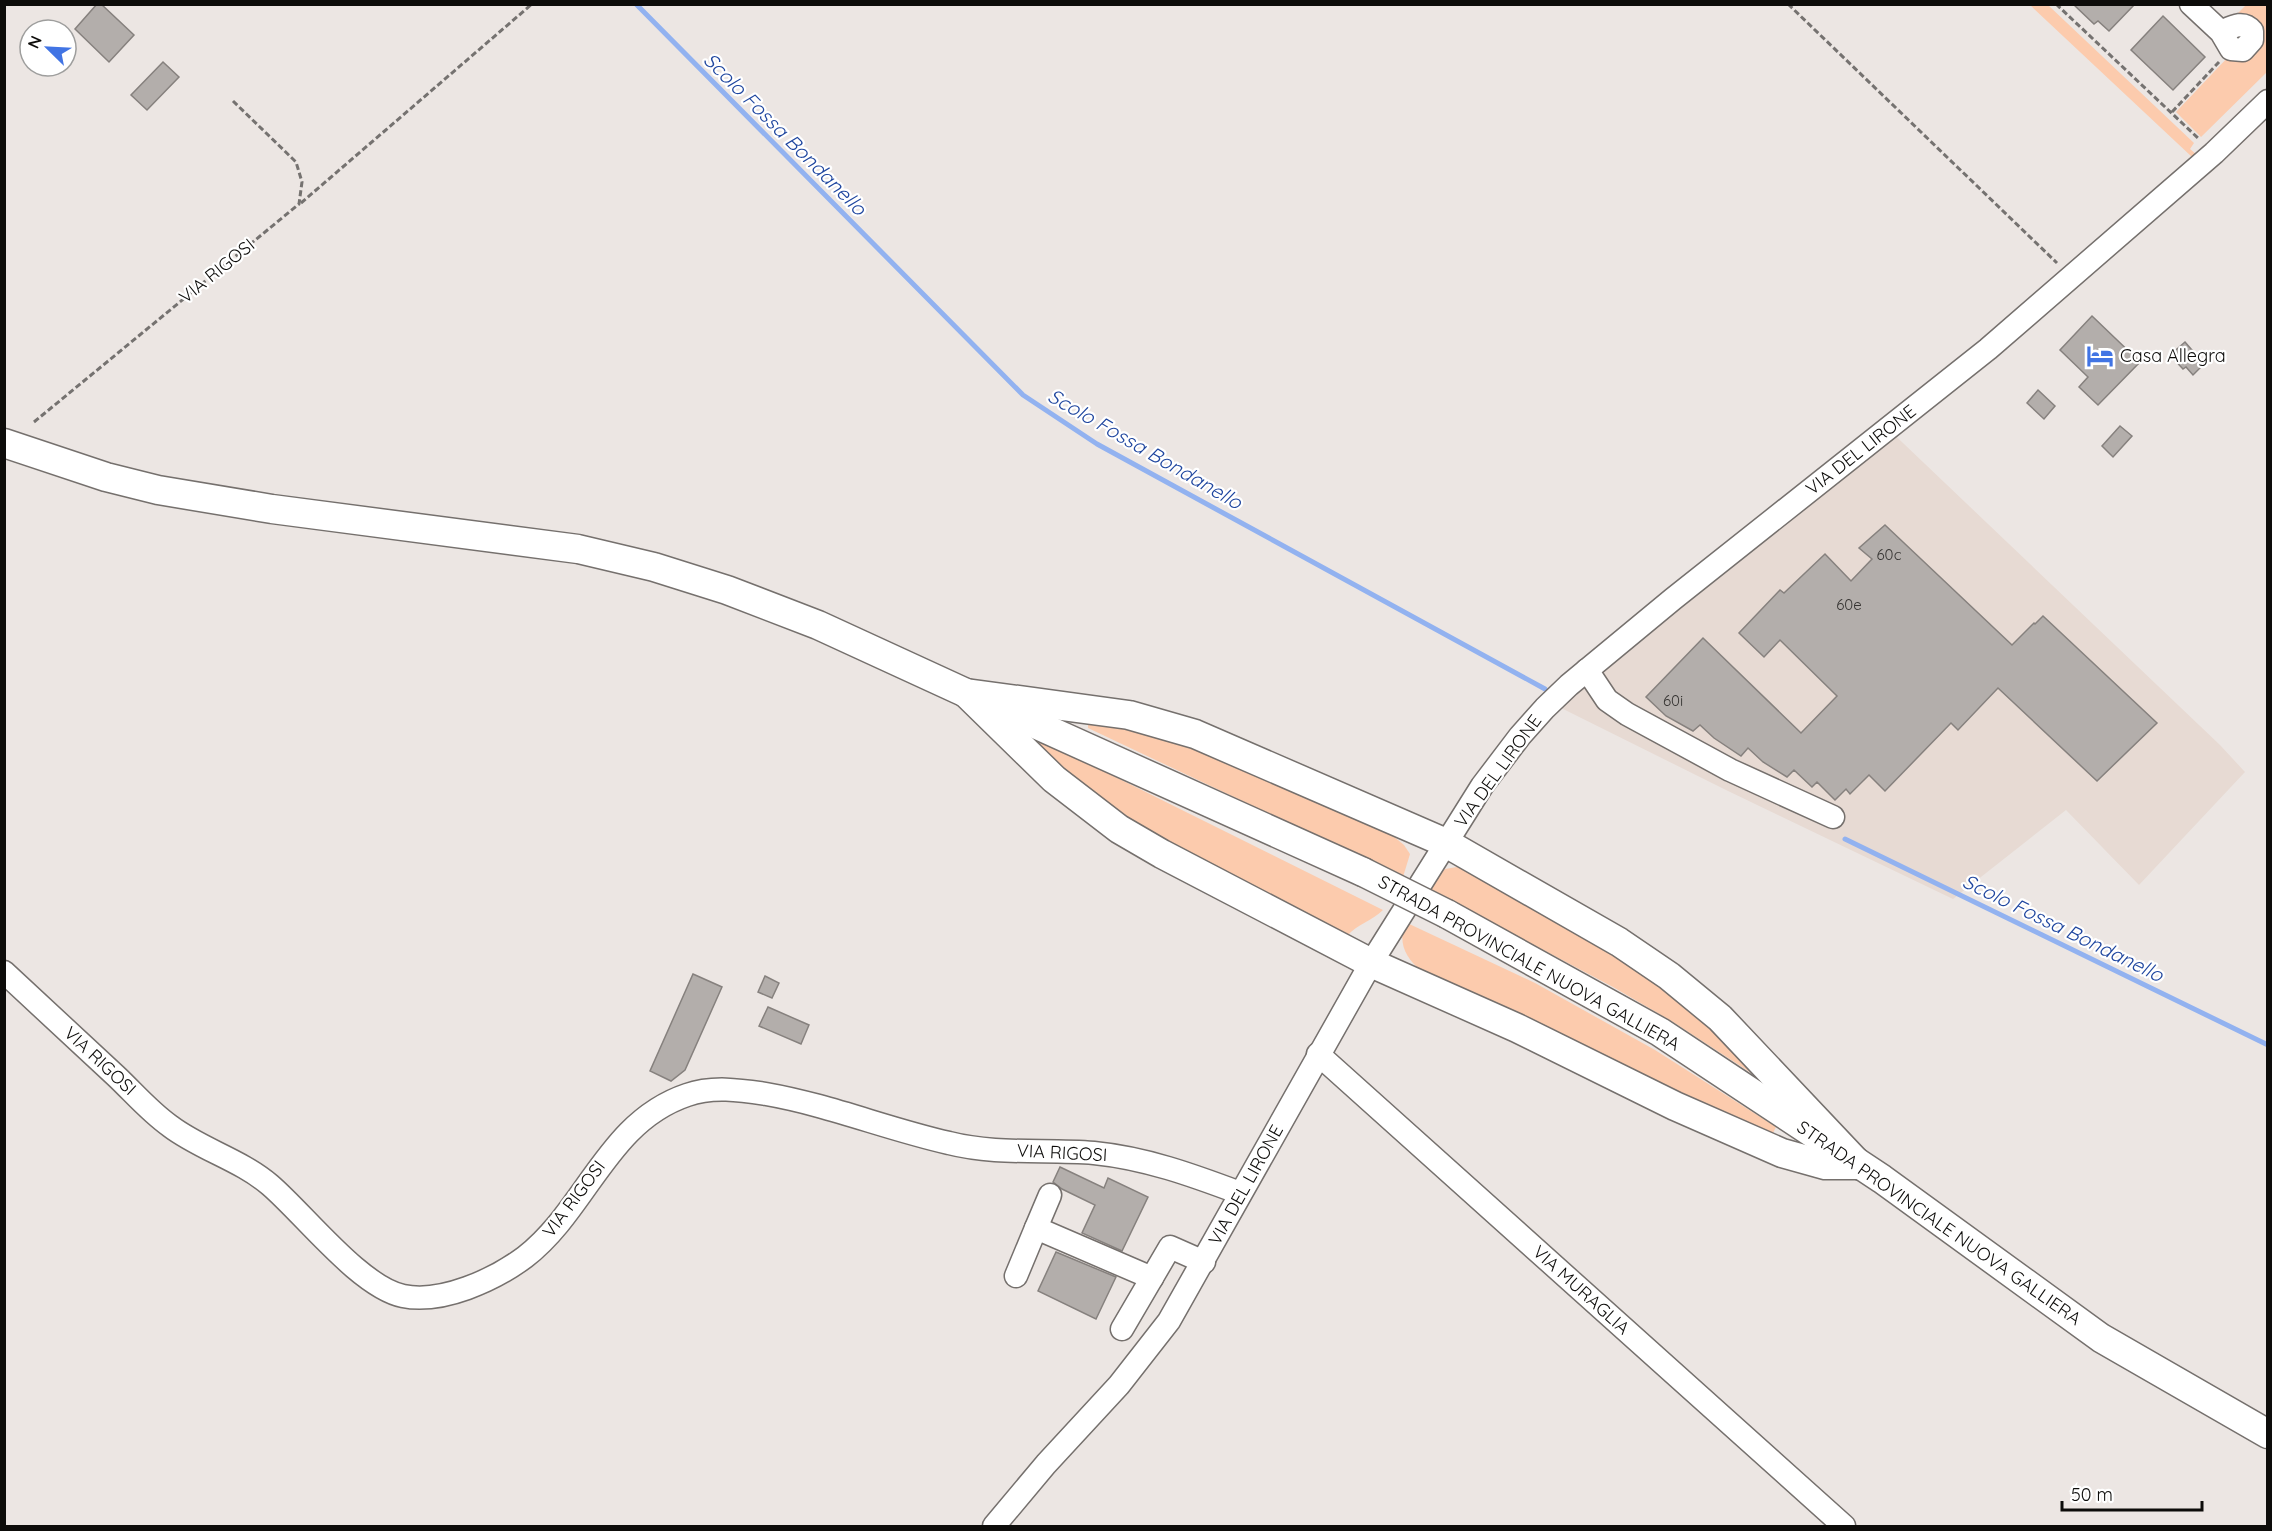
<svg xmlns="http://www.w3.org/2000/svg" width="2272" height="1531" viewBox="0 0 2272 1531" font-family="Quicksand,sans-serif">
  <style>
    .built { fill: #e7dad3 }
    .green { fill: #fccbad }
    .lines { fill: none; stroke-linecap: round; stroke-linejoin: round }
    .stream { stroke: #92b2f0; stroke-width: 5 }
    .building { fill: #b3aeab; stroke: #86817e; stroke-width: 1.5 }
    .minor-casing { stroke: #75706d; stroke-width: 25 }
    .major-casing { stroke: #75706d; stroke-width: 31 }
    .path { stroke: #757270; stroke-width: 3; stroke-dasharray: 6 3; stroke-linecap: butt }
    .minor { stroke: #fff; stroke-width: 22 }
    .major { stroke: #fff; stroke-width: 28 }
    .major-bridge-casing { stroke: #75706d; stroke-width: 31; stroke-linecap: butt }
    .major-bridge { stroke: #fff; stroke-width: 28 }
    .labels { text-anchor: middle; stroke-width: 4.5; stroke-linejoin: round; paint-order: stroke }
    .number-label { font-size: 15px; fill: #363432 }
    .street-label { font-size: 18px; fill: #0d0c0a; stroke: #fff }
    .poi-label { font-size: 18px; fill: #0d0c0a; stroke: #fff; text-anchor: start }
    .water-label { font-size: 20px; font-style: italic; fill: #1f469f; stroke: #fff }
  </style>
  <rect width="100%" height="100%" fill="#ece6e3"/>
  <path class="built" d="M1882,423l338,322 25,27 -106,113 -73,-75 -113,89 -227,-109 -185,-92z"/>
  <g class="green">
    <path d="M2030,5h18l146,138 -4,6 6,5 -4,3z"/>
    <path d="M2246,5h21v67l-66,65 -25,-25 54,-57 25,-4 -22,-33z"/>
    <path d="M1088,723l90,13 214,99 12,10 6,9 -7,23 -315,-149z"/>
    <path d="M1019,729l364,181c-11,11 -26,14 -36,26l-231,-119z"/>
    <path d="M1457,867l16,5 206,119 89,93 -95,-62 -60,-35 -186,-99 18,-19z"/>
    <path d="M1405,922l130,61 120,67 121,77 -4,8 -7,-1 -343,-162c-17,-15 -24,-28 -17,-50z"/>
  </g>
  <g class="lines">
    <g class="stream">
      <path d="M636,4l387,391 74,49 448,245"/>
      <path d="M1845,839l423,206"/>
    </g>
  </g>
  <g class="building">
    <path d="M97,4h4l33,31 -25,27 -34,-33z"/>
    <path d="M2073,4h62l-26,27 -11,-10 -4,3z"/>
    <path d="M2163,16l42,41 -32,33 -42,-40z"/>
    <path d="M163,62l16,15 -32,33 -16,-15z"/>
    <path d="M2092,316l48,46 -42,43 -19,-18 9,-10 -28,-27z"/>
    <path d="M2185,342l19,22 -11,11 -7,-8 -3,2 -13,-14z"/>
    <path d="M2038,390l17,16 -11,13 -17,-16z"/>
    <path d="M2120,426l12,10 -19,21 -11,-11z"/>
    <path d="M1885,525l127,120 22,-22 1,1 8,-8 114,107 -60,58 -99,-93 -40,42 -7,-7 -66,68 -16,-16 -19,19 -4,-5 -11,11 -18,-18 -5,5 -18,-17 -7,7 -24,-15 -15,-14 -7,8 -27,-18 -14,-13 -7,6 -27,-15 -20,-19 57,-59 98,95 36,-37 -57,-56 -16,17 -25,-24 41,-43 4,3 41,-39 26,27 21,-22 -13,-11z"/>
    <path d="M693,974l29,13 -37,83 -14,11 -21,-10z"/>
    <path d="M765,976l14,7 -7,15 -14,-6z"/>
    <path d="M768,1007l41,18 -8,19 -42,-18z"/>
    <path d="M1060,1167l44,21 4,-10 40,19 -26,54 -40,-18 13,-28 -33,-16 -9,-7z"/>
    <path d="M1056,1252l60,25 -20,42 -58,-28z"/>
  </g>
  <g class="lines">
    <defs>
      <g id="minor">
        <path d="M2191,4l30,28 10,17 12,1 9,-10v-9c-9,-11 -20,-4 -31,1"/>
        <path d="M1587,670l20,30 20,14 103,56 103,47"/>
        <path d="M4,972c38,35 75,70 112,104 18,17 34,36 54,50 30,23 71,34 100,59 34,29 90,102 133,111 39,8 91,-16 122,-39 62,-48 82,-135 162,-162 25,-9 53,-5 79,-1 63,11 121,35 183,49 47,12 96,6 145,10 51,5 98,22 146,40"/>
        <path d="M1318,1054l526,472"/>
        <path d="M1036,1228l14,-33"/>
        <path d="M1016,1276l20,-48 116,50"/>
        <path d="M1122,1329l48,-82 34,15"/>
        <path d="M994,1526l52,-62 73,-79 50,-64 202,-358 111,-177 38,-50 25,-28 24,-23 104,-86 315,-250 226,-196 54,-52"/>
      </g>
      <g id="major">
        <path d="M4,443l102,34 52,13 114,19 306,40 76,18 73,23 91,35 148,68 163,22 66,19 251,109 173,99 50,34 51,42 139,147"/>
        <path d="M966,693l88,86 65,50 43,25 209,109 146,65 158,78 107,47 43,12h34"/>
        <path d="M995,706l368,166"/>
        <path d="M1447,914l213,118 222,147 219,159 167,96"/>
      </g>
    </defs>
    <use href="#minor" class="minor-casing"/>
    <use href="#major" class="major-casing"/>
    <g class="path">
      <path d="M1788,4l269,259"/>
      <path d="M2056,4l143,135"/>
      <path d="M2172,112l47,-50"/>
      <path d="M301,203l231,-199"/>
      <path d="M34,422l265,-218 3,-22 -6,-20 -63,-61"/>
    </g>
    <use href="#minor" class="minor"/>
    <use href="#major" class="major"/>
    <defs>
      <path id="major-bridge" d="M1363,872l84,42"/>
    </defs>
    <use href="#major-bridge" class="major-bridge-casing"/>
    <use href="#major-bridge" class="major-bridge"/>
  </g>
  <defs>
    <symbol id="hotel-bare" viewBox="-9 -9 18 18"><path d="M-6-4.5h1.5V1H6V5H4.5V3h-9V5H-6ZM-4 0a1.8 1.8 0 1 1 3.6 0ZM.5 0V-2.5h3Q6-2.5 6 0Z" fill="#4174e4" stroke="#fff" stroke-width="2.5" paint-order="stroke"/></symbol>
  </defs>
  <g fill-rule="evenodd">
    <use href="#hotel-bare" x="2081" y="337" width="38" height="38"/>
  </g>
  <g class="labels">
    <g class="number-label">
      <text x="1889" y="560">60c</text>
      <text x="1849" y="610">60e</text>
      <text x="1673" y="706">60i</text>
    </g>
    <g class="street-label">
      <text transform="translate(217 271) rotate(-39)" y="6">VIA RIGOSI</text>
      <text transform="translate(1861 450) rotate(-38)" y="6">VIA DEL LIRONE</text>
      <text transform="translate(1498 771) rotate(-54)" y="6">VIA DEL LIRONE</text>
      <text transform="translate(1529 963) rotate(29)" y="6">STRADA PROVINCIALE NUOVA GALLIERA</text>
      <text transform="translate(100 1061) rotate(43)" y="6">VIA RIGOSI</text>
      <text transform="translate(1062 1153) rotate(3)" y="6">VIA RIGOSI</text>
      <text transform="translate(1246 1185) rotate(-61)" y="6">VIA DEL LIRONE</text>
      <text transform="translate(574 1199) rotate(-53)" y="6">VIA RIGOSI</text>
      <text transform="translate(1939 1223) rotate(35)" y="6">STRADA PROVINCIALE NUOVA GALLIERA</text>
      <text transform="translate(1581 1290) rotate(42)" y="6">VIA MURAGLIA</text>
    </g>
    <g class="poi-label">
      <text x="2120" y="362">Casa Allegra</text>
    </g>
    <g class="water-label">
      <text transform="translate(785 134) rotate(45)" y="7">Scolo Fossa Bondanello</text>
      <text transform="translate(1145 449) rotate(30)" y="7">Scolo Fossa Bondanello</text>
      <text transform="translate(2063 928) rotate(26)" y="7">Scolo Fossa Bondanello</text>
    </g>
  </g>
  <rect width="2272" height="1531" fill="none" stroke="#0d0c0a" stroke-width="12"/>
  <g transform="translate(48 48) rotate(294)"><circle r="28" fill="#ffffff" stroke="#9e9e9d" stroke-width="1.5"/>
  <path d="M0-4.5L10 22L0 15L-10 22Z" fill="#4174e4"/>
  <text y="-9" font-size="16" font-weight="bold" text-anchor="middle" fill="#0d0c0a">N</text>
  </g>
  <path d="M2062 1501v9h140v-9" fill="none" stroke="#0d0c0a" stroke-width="3"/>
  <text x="2071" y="1501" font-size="18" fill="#0d0c0a" stroke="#ffffff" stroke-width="4.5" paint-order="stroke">50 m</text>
</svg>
